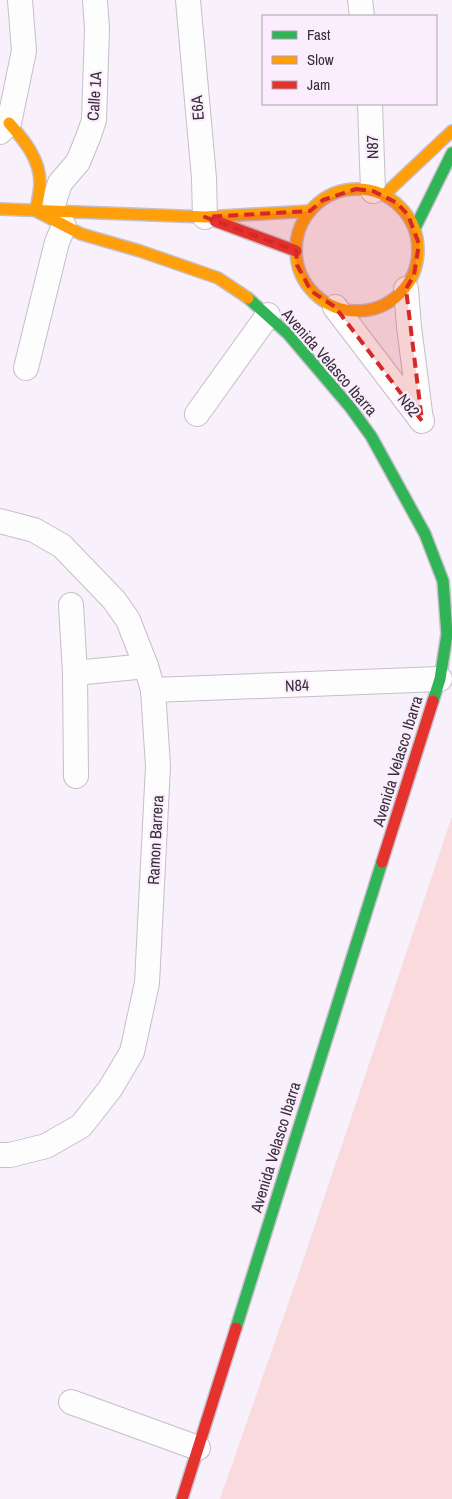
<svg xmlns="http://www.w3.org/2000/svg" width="452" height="1499" viewBox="0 0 452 1499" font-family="'Archivo Narrow',sans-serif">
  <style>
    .green { fill: #fadbdd }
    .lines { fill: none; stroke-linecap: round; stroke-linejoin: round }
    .street-casing { stroke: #c6bec8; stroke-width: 26 }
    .fast-casing { stroke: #c6bec8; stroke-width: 14 }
    .slow-casing { stroke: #c6bec8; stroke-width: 14 }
    .jam-casing { stroke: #c6bec8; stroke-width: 14 }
    .street { stroke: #fefdfe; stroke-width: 24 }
    .fast { stroke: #30b455; stroke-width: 11 }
    .slow { stroke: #ff9f0a; stroke-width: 11 }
    .jam { stroke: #e5322d; stroke-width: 11 }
    .marked { fill: #d62828; fill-opacity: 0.2; stroke: #d62828; stroke-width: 4; stroke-dasharray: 10 6; stroke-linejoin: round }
    .labels { text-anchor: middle; stroke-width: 4.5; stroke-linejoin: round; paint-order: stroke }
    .street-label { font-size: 16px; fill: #372e38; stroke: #fbedfd }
  </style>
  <rect width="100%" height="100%" fill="#f8f0fa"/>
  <path class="green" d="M452,816v683h-232l83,-238z"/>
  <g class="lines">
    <defs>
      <g id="street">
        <path d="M188,0l16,178 1,39"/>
        <path d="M360,0l2,16"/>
        <path d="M370,104l3,87"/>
        <path d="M0,132l9,-9 15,-72 -4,-51"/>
        <path d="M51,211l9,-28 18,-21 11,-27 5,-15 3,-91 -2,-29"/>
        <path d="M406,289l3,38 12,93"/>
        <path d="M335,307l87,114"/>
        <path d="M26,368l31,-126 7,-16"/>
        <path d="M197,414l71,-99"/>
        <path d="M0,521l34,9 28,16 52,54 14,20 18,46 7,24 5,76 -11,217 -15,69 -22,37 -29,37 -35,20 -36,9h-10"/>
        <path d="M71,605l4,68"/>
        <path d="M153,690l287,-11"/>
        <path d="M76,776l-1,-103 71,-7"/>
        <path d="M71,1402l127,46"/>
      </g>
      <g id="fast">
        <path d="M415,228l37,-75"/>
        <path d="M248,298l40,36 62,73 21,29 54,98 18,47 4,53 -7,45 -7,22"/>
        <path d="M236,1328l146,-466"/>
      </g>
      <g id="slow">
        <path d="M9,123c15,17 31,36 31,60 0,9 -3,19 -4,28l45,23 59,17 78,27 30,20"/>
        <circle cx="357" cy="250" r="61"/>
        <path d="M384,195l68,-64"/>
        <path d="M0,209l205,8 105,-6"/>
      </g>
      <g id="jam">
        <path d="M215,221l81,30"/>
        <path d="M382,862l51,-161"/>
        <path d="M182,1499l54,-171"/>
      </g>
    </defs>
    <use href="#street" class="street-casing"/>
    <use href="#fast" class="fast-casing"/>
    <use href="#slow" class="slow-casing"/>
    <use href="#jam" class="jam-casing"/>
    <use href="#street" class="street"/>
    <use href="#fast" class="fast"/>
    <use href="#slow" class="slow"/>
    <use href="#jam" class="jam"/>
  </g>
  <path class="marked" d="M356,189l17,2 24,12 11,12 11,29 -5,31 -8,14 16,132 -87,-114 -24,-16 -14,-26 -1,-14 -91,-34 105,-6 13,-11z"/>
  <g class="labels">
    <g class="street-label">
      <text transform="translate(94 96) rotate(-86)" y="6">Calle 1A</text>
      <text transform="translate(197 108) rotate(-95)" y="6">E6A</text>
      <text transform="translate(372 147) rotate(-91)" y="6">N87</text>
      <text transform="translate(330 362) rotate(49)" y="6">Avenida Velasco Ibarra</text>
      <text transform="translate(409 405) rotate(52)" y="6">N82</text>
      <text transform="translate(297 685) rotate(-2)" y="6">N84</text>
      <text transform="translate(397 761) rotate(-73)" y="6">Avenida Velasco Ibarra</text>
      <text transform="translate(155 840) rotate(-87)" y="6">Ramon Barrera</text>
      <text transform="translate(275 1147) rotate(-73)" y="6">Avenida Velasco Ibarra</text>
    </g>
  </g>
  <rect x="262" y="15" width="175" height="90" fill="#fbedfd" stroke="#ada1ae"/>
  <rect x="272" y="31" width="25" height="8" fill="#30b455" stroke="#ada1ae"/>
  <text x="307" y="40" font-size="15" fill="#372e38">Fast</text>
  <rect x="272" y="56" width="25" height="8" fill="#ff9f0a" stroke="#ada1ae"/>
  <text x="307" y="65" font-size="15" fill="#372e38">Slow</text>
  <rect x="272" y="81" width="25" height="8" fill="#e5322d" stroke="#ada1ae"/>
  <text x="307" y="90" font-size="15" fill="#372e38">Jam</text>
</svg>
